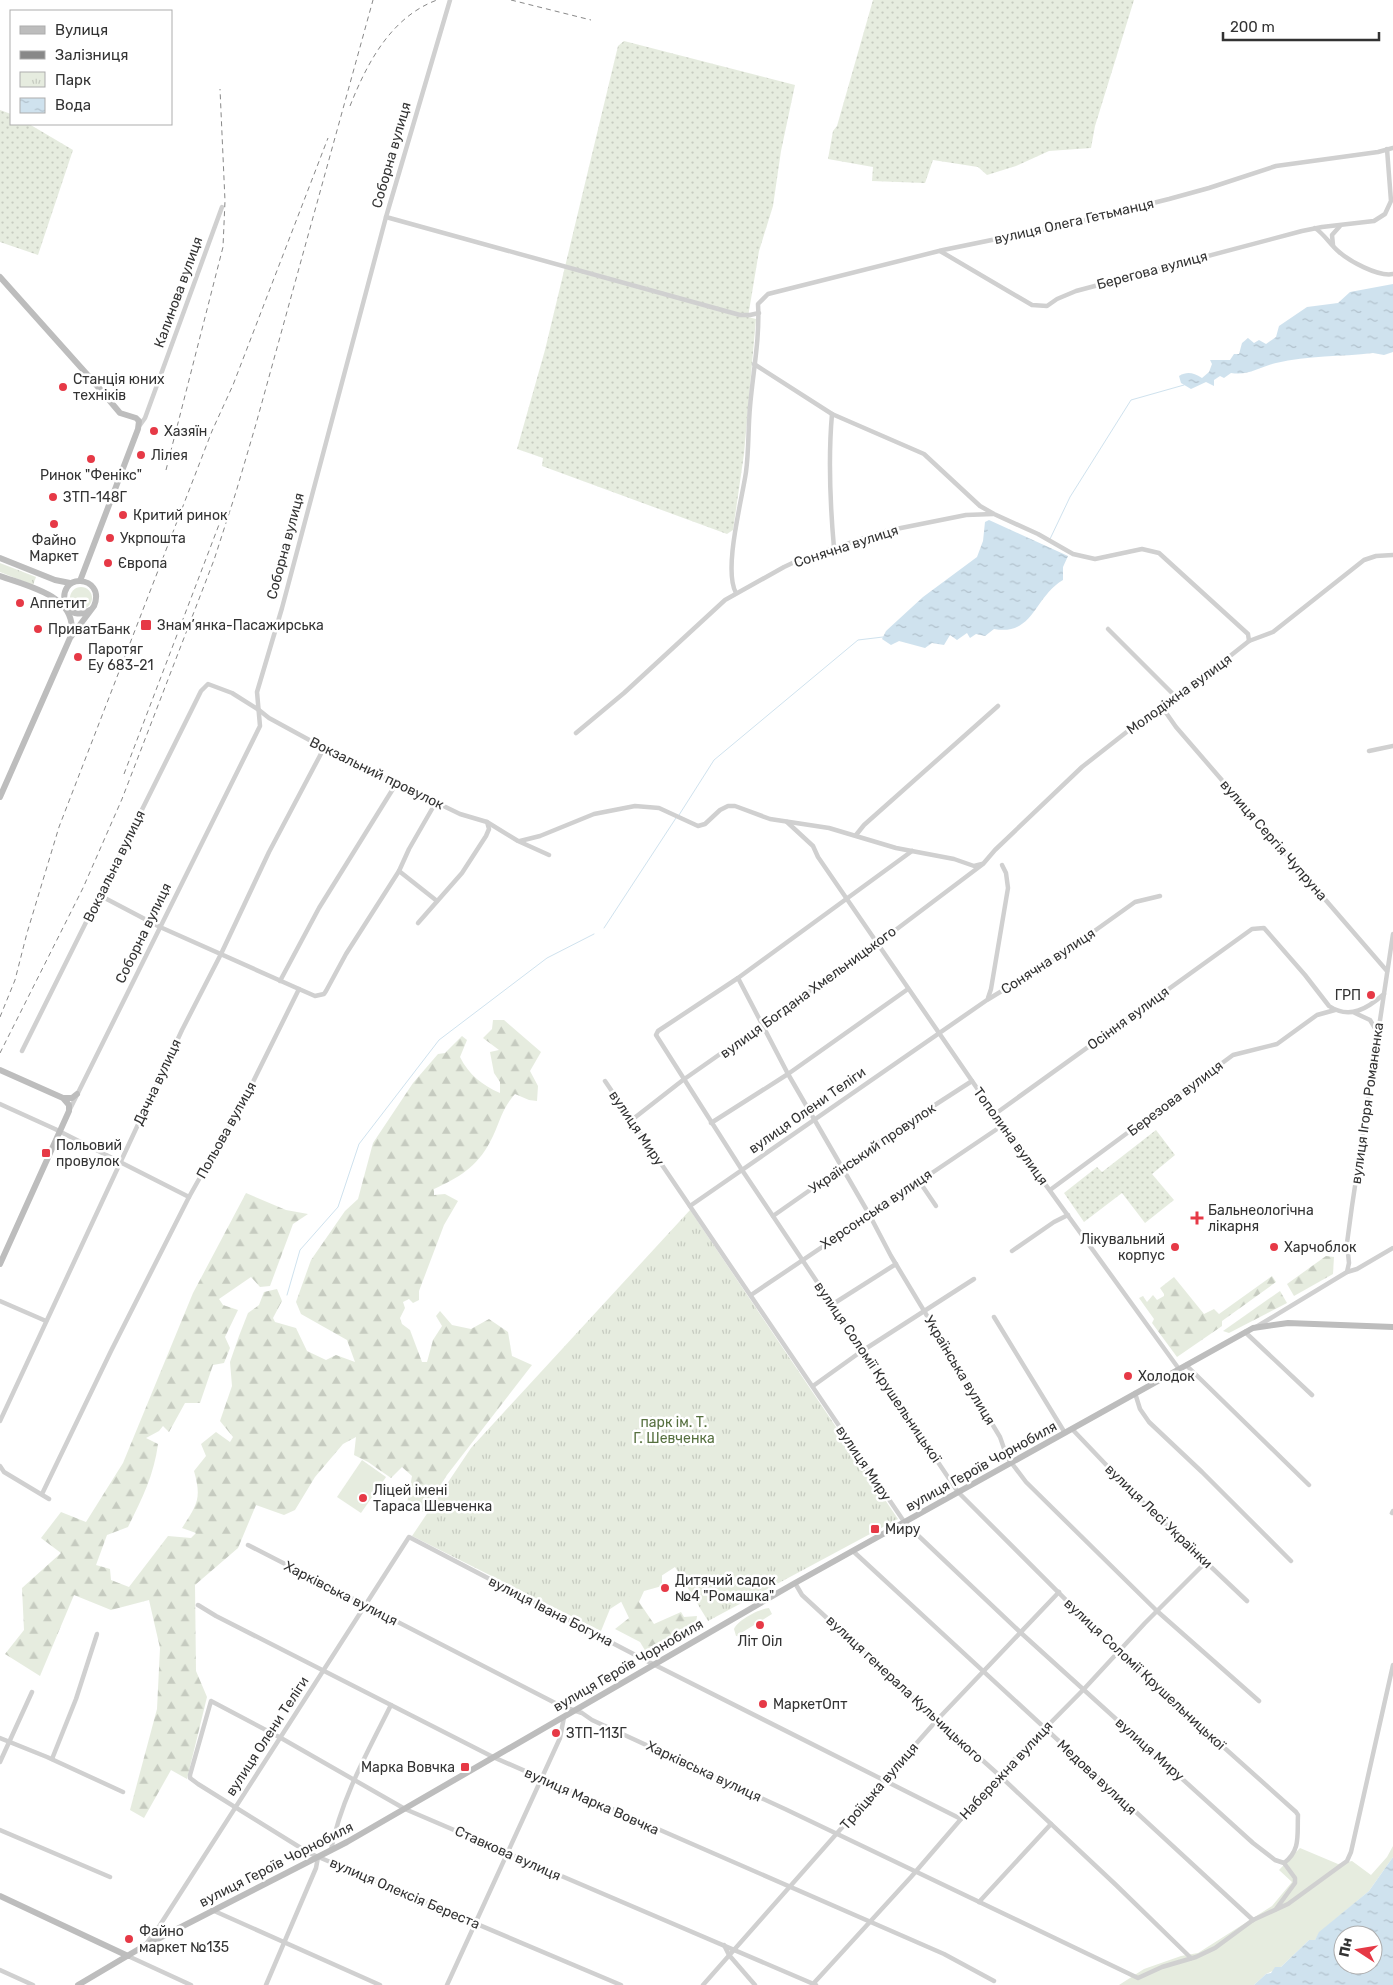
<svg xmlns="http://www.w3.org/2000/svg" width="1393" height="1985" viewBox="0 0 1393 1985" font-family="Rubik,sans-serif">
  <style>
    .grass { fill: #e6ecdf }
    .forest { fill: url(#forest-firs) }
    .park { fill: url(#park-tufts) }
    .garden { fill: url(#garden-dots) }
    .water { fill: url(#water-ripples); fill-rule: evenodd }
    .lines { fill: none; stroke-linecap: round; stroke-linejoin: round }
    .stream { stroke: #cfe2ee; stroke-width: 1 }
    .street { stroke: #d0d0d0; stroke-width: 4.5 }
    .secondary { stroke: #bdbdbd; stroke-width: 6 }
    .rail { stroke: #888; stroke-width: 1; stroke-dasharray: 5 4; stroke-linecap: butt }
    .poi-dot { fill: #e63946; stroke: #fff; stroke-width: 2 }
    .labels { text-anchor: middle; stroke-width: 5; stroke-linejoin: round; paint-order: stroke }
    .street-label { font-size: 14px; fill: #333; stroke: #fff }
    .poi-label { font-size: 14px; fill: #333; stroke: #fff; text-anchor: start }
    .park-label { font-size: 14px; fill: #56703f; stroke: #fff }
  </style>
  <defs>
    <pattern id="forest-firs" width="22" height="20" patternUnits="userSpaceOnUse" patternTransform="scale(1.25)"><rect width="22" height="20" fill="#e6ecdf"/><path d="M5 1l3.5 6h-7zM16 11l3.5 6h-7z" fill="#c6cbc0"/></pattern>
    <pattern id="park-tufts" width="24" height="20" patternUnits="userSpaceOnUse" patternTransform="scale(1.25)"><rect width="24" height="20" fill="#e6ecdf"/><path d="M3 7l-1-3M5 7V3M7 7l1-3M15 17l-1-3M17 17v-4M19 17l1-3" fill="none" stroke="#c6cbc0"/></pattern>
    <pattern id="garden-dots" width="8" height="8" patternUnits="userSpaceOnUse" patternTransform="scale(1.25)"><rect width="8" height="8" fill="#e6ecdf"/><path d="M2 2h.1M6 6h.1" fill="none" stroke="#c6cbc0" stroke-width="1.8" stroke-linecap="round"/></pattern>
    <pattern id="water-ripples" width="26" height="14" patternUnits="userSpaceOnUse" patternTransform="scale(1.25)"><rect width="26" height="14" fill="#cfe2ee"/><path d="M2 4q2-2 4 0t4 0M15 11q2-2 4 0t4 0" fill="none" stroke="#b2c2cd"/></pattern>
  </defs>
  <rect width="100%" height="100%" fill="#fff"/>
  <g class="grass">
    <circle cx="81" cy="598" r="11"/>
    <path d="M362,1460l24,17 -25,36 -24,-16z"/>
    <path d="M769,1608l3,6 -31,19 2,4 -7,-1 -2,-7c4,-9 25,-20 35,-21z"/>
    <path d="M1393,1846v11l-24,34 -49,41 -5,8h-6l-28,27 -15,7 -12,11h-135l25,-16 37,-13 17,-3 74,-47 20,-24 -13,-12 21,-22 38,16 14,-3 19,14 16,-18z"/>
  </g>
  <g class="forest">
    <path d="M493,1020h11l37,32 -11,19 8,15 -1,15 -8,-1 -14,-6c-15,17 -15,30 -25,48 -13,25 -32,36 -56,47v6l11,-1 13,7 -14,24 -25,66v9l-6,3 -4,-4 -6,3 2,6 -5,10 2,6 8,6 12,32h5l6,-22 9,-14 -6,-10 4,-5 12,14 19,4 18,-10 19,13 4,24 20,9 -85,110 -24,37 -16,-9 5,-27 -10,-9 -11,11 -23,-16 -14,-7 2,-18 -13,7 -28,33 -20,33 -11,5 -28,-10 -18,43 -43,37 1,86 11,26 -20,82 -16,-9 -27,48 -14,-8 27,-101 3,-61 -11,-48 -38,10 -37,-15 -34,81 -35,-22 19,-24 -2,-42 39,-35 -20,-15 20,-26 25,10 37,-59 70,-170 53,-100 40,17 22,4 -15,10 -23,62 -10,1 -9,-10 -32,22 4,6 15,5 -13,27 5,11 -6,15 -11,2 -13,38h-15l-16,29 -6,-6 -4,5 -13,7 12,6c-4,31 -16,55 -30,83l-21,8 -11,30 14,4 1,11 18,7 39,-51 23,2 5,-5 -14,-5c15,-23 20,-29 12,-57l12,-15 -5,-12 15,-12 14,10 3,-5 -13,-16 12,-35 -2,-24 9,-26 9,-23 11,-8 5,-13 13,-3 5,12 -9,17 2,4 21,6 11,23 19,9 10,-5 19,7 -8,-22 -46,-26 -5,-12 15,-42 34,-49 13,-12 15,-56 40,-60 25,-29 7,-1 17,-17 5,4 -7,17c9,18 22,28 40,36v-11l-6,-9 -4,-21 9,-2 -16,-12 9,-9z"/>
    <path d="M1326,1256l8,1 -1,17 -39,22 -7,-12z"/>
    <path d="M1272,1276l4,6 -54,39v5l-45,31 -25,-34 2,-4 -15,-21 4,-2 4,6 6,-7 4,5 7,-4v-2l-4,-6 14,-11 30,37 10,-5 5,5z"/>
    <path d="M1280,1291l7,12 -58,30 -6,-2z"/>
    <path d="M662,1574v12l-18,5 -5,11 15,22 27,-12 3,5 13,-1 -1,7 -17,7 -16,13h-6l-11,9 -6,-10 -25,-13 14,-11 -11,-23z"/>
  </g>
  <g class="park">
    <path d="M0,563l36,14 -3,8 -33,-13z"/>
    <path d="M690,1210l208,309 -190,102 -33,-54 -65,42 -9,22 -189,-95 59,-88z"/>
  </g>
  <g class="garden">
    <path d="M873,0h261l-39,126 -4,22 -42,3 -33,15 -29,9 -9,-8 -45,-7 -8,23 -53,-2 1,-14 -45,-8 5,-28 4,-5z"/>
    <path d="M624,41l171,44 -14,66 -8,55 -14,45 -11,66 8,2 -12,135 -11,76 -6,4 -185,-68 1,-8 -26,-9 28,-99 73,-304z"/>
    <path d="M0,110l11,4v10h18l44,26 -35,105 -38,-13z"/>
    <path d="M1156,1130l19,25 -23,19 22,26 -29,23 -23,-30 -38,29 -20,-29 33,-26 5,5z"/>
  </g>
  <g class="water">
    <path d="M1393,284v68l-9,3 -11,-2c-32,4 -65,2 -97,10 -16,4 -27,13 -45,10l-7,5 -4,-2 -6,4v6l-8,-4 -15,7 -10,-6 -2,-7c9,-5 14,-3 23,2l7,-6 3,-8 -2,-4h20l4,-6h5l3,-11 6,-5 6,5 5,-3 7,4 10,-7 3,-11 28,-19 31,-4 12,-11z"/>
    <path d="M989,520l79,36 -5,11v13c-29,17 -29,56 -69,49l-9,7 -9,-2 -6,4 -3,-5 -10,7 -7,-5 -6,10 -12,-2 -7,5 -26,-7 -8,4 -9,-6 4,-8 37,-34 54,-40 6,-16 2,-19z"/>
    <path d="M1393,1857v128h-139l12,-11 5,-1 4,-6h6l28,-27h6l4,-8 50,-41zM1343,1935h30v30h-30z"/>
  </g>
  <g class="lines">
    <g class="stream">
      <path d="M1050,539l20,-42 61,-97 53,-15"/>
      <path d="M679,815l35,-55 144,-120 25,-3"/>
      <path d="M604,928l72,-110"/>
      <path d="M287,1295l13,-45 38,-43 21,-63 80,-104 108,-82 47,-24"/>
    </g>
    <g class="street">
      <path d="M386,217l354,98h10l9,-2"/>
      <path d="M1315,228c9,6 15,16 23,23 11,10 40,26 55,23"/>
      <path d="M1333,245l-1,-10 8,-9"/>
      <path d="M940,251l92,54 15,1 10,-7 19,-8 226,-60 20,-4 52,-6 11,-7 6,-13 -4,-52"/>
      <path d="M754,364l78,50 92,40 56,52 14,8 44,20 35,20 22,5 47,-10 17,4 89,81 1,7"/>
      <path d="M832,414c-4,45 -2,89 2,134"/>
      <path d="M140,425l5,-7 77,-211"/>
      <path d="M736,593c-13,-23 6,-93 10,-121 3,-22 2,-44 4,-65 3,-36 10,-68 8,-103l10,-10 175,-44 122,-25 104,-26 40,-11 67,-22 102,-14 15,-4"/>
      <path d="M1108,629l69,69"/>
      <path d="M1162,707l14,20 211,244"/>
      <path d="M576,733l48,-40 101,-93 59,-33 17,-8 85,-28 80,-16 27,-1"/>
      <path d="M1369,751l24,-5"/>
      <path d="M787,822l26,24 5,11 185,269 176,243"/>
      <path d="M856,835l8,-10 134,-119"/>
      <path d="M520,841l20,-5 54,-22 41,-8 24,2 39,18 7,-2 15,-14 8,-4h7l35,13 59,9 67,20 58,11 20,7 8,-2"/>
      <path d="M912,851l-174,127 -80,53 -2,4 86,135 216,322 165,165 173,155 2,3c-1,20 3,35 -14,48"/>
      <path d="M399,871l38,30"/>
      <path d="M99,895l61,32 139,62"/>
      <path d="M418,923l44,-50 24,-37 3,-7 -2,-7"/>
      <path d="M738,978l50,96 81,140 22,42 109,181 7,20 19,25 131,129 102,90"/>
      <path d="M280,981l39,-73 77,-124"/>
      <path d="M988,998l3,-9 17,-101 -2,-15 -4,-8"/>
      <path d="M1355,1013l15,7 8,13"/>
      <path d="M22,1051l179,-360 7,-7 24,9 27,17 10,8 55,30 136,66 27,8 31,19 31,14"/>
      <path d="M605,1081l300,442 115,109 233,211 22,17 9,3"/>
      <path d="M0,1104l55,25 134,68"/>
      <path d="M70,1109l190,-383 -3,-34 25,-84 104,-391 64,-217"/>
      <path d="M995,1114l257,-185 12,-1 41,47 24,31c21,14 39,2 55,-12"/>
      <path d="M633,1119l50,-39 194,-136 106,-80 12,-14 87,-83 51,-40 44,-29 72,-57 24,-9 91,-72 12,-4 17,-1"/>
      <path d="M711,1123l77,-49 120,-85"/>
      <path d="M919,1181l17,25"/>
      <path d="M1050,1190l183,-135 44,-11 40,-29 18,-5"/>
      <path d="M690,1206l297,-206 71,-43 77,-55 25,-6"/>
      <path d="M773,1216l117,-82 82,-53"/>
      <path d="M1012,1251l42,-29 14,-7"/>
      <path d="M1347,1272l2,-9 -2,-20 5,-37 41,-272"/>
      <path d="M751,1295l252,-170"/>
      <path d="M0,1301l46,20"/>
      <path d="M833,1304l63,-40"/>
      <path d="M994,1317l71,116"/>
      <path d="M1256,1327l91,-55 10,-3 36,-21"/>
      <path d="M1245,1332l67,63"/>
      <path d="M1186,1365l123,120"/>
      <path d="M813,1386l46,-33 115,-74"/>
      <path d="M1135,1393l5,16 9,13 53,50 89,89"/>
      <path d="M0,1421l182,-391 39,-76 48,-102 55,-104"/>
      <path d="M1072,1429l62,65 113,107"/>
      <path d="M0,1466l4,6 45,27"/>
      <path d="M42,1494l69,-143 78,-154 59,-105 51,-103 16,7 9,-2 2,-3 20,-37 53,-83 10,-22 27,-47"/>
      <path d="M1392,1513l1,-2"/>
      <path d="M248,1545l313,161 21,7 10,7 193,89 353,169 24,-11 34,-10 19,-9 38,-28 35,-16 59,-43 4,-9 42,-187"/>
      <path d="M854,1552l399,368"/>
      <path d="M795,1583l7,12 131,121 66,59 117,110 75,73"/>
      <path d="M198,1605l18,11 277,141 451,197 50,27"/>
      <path d="M0,1738l47,19 76,35"/>
      <path d="M52,1759l24,-60 21,-65"/>
      <path d="M0,1762l32,-70"/>
      <path d="M0,1830l110,47"/>
      <path d="M331,1850c10,-51 37,-99 60,-145"/>
      <path d="M979,1902l72,-78"/>
      <path d="M1276,1909l19,-26v-5l-11,-15"/>
      <path d="M212,1910l168,75"/>
      <path d="M146,1944l14,-19 249,-388 236,123 316,159"/>
      <path d="M724,1945l5,10 26,30"/>
      <path d="M128,1956l63,29"/>
      <path d="M0,1970l33,15"/>
      <path d="M813,1984l98,-107 88,-102 85,-86 61,-66 61,-61"/>
      <path d="M266,1985l50,-117 2,-11"/>
      <path d="M447,1985l113,-247 4,-21"/>
      <path d="M621,1985l-312,-132 -111,-69 -8,-6v-3l21,-74 70,37 124,71 411,176"/>
      <path d="M703,1985l234,-265 122,-128"/>
    </g>
    <g class="secondary">
      <path d="M0,277l93,104 27,32 16,5 3,3 -1,8 -58,152"/>
      <path d="M0,558l55,22 15,3"/>
      <path d="M0,576c27,10 78,20 71,58"/>
      <path d="M0,797l70,-159 24,-32c13,-31 -40,-36 -28,2 8,6 15,8 24,2"/>
      <path d="M0,1070l63,28 6,7v6l-69,153"/>
      <path d="M64,1098h8l5,-4"/>
      <path d="M0,1896l128,60"/>
      <path d="M78,1985l66,-39 203,-104 448,-259 458,-255 35,-5 105,4"/>
    </g>
    <g class="rail">
      <path d="M511,0l80,20"/>
      <path d="M350,106c17,-43 41,-89 87,-106"/>
      <path d="M166,470l57,-223 2,-46 -5,-112"/>
      <path d="M124,774l96,-252"/>
      <path d="M0,1017l15,-37 12,-47 32,-106 153,-396 21,-46 95,-247"/>
      <path d="M0,1053l83,-165 39,-89 92,-239 22,-68 20,-68 117,-424"/>
    </g>
  </g>
  <g class="poi-dot">
    <circle cx="63" cy="387" r="5"/>
    <circle cx="154" cy="431" r="5"/>
    <circle cx="141" cy="455" r="5"/>
    <circle cx="91" cy="459" r="5"/>
    <circle cx="53" cy="497" r="5"/>
    <circle cx="123" cy="515" r="5"/>
    <circle cx="54" cy="524" r="5"/>
    <circle cx="110" cy="538" r="5"/>
    <circle cx="108" cy="563" r="5"/>
    <circle cx="20" cy="603" r="5"/>
    <rect x="140" y="619" width="12" height="12" rx="2.5"/>
    <circle cx="38" cy="629" r="5"/>
    <circle cx="78" cy="657" r="5"/>
    <circle cx="1371" cy="995" r="5"/>
    <rect x="41" y="1148" width="10" height="10" rx="2.5"/>
    <path d="M1194.5 1210.5h5v5h5v5h-5v5h-5v-5h-5v-5h5z"/>
    <circle cx="1175" cy="1247" r="5"/>
    <circle cx="1274" cy="1247" r="5"/>
    <circle cx="1128" cy="1376" r="5"/>
    <circle cx="363" cy="1498" r="5"/>
    <rect x="870" y="1524" width="10" height="10" rx="2.5"/>
    <circle cx="665" cy="1588" r="5"/>
    <circle cx="760" cy="1625" r="5"/>
    <circle cx="763" cy="1704" r="5"/>
    <circle cx="556" cy="1733" r="5"/>
    <rect x="460" y="1762" width="10" height="10" rx="2.5"/>
    <circle cx="129" cy="1939" r="5"/>
  </g>
  <g class="labels">
    <g class="street-label">
      <text transform="translate(391 155) rotate(-74)" y="5">Соборна вулиця</text>
      <text transform="translate(1074 221) rotate(-13)" y="5">вулиця Олега Гетьманця</text>
      <text transform="translate(1152 270) rotate(-15)" y="5">Берегова вулиця</text>
      <text transform="translate(178 292) rotate(-70)" y="5">Калинова вулиця</text>
      <text transform="translate(285 546) rotate(-75)" y="5">Соборна вулиця</text>
      <text transform="translate(846 546) rotate(-18)" y="5">Сонячна вулиця</text>
      <text transform="translate(1179 694) rotate(-36)" y="5">Молодіжна вулиця</text>
      <text transform="translate(377 773) rotate(26)" y="5">Вокзальний провулок</text>
      <text transform="translate(1274 840) rotate(49)" y="5">вулиця Сергія Чупруна</text>
      <text transform="translate(114 866) rotate(-64)" y="5">Вокзальна вулиця</text>
      <text transform="translate(143 933) rotate(-64)" y="5">Соборна вулиця</text>
      <text transform="translate(1048 961) rotate(-33)" y="5">Сонячна вулиця</text>
      <text transform="translate(808 992) rotate(-36)" y="5">вулиця Богдана Хмельницького</text>
      <text transform="translate(1128 1018) rotate(-36)" y="5">Осіння вулиця</text>
      <text transform="translate(157 1082) rotate(-65)" y="5">Дачна вулиця</text>
      <text transform="translate(1175 1098) rotate(-37)" y="5">Березова вулиця</text>
      <text transform="translate(1367 1103) rotate(-82)" y="5">вулиця Ігоря Романенка</text>
      <text transform="translate(807 1110) rotate(-35)" y="5">вулиця Олени Теліги</text>
      <text transform="translate(637 1128) rotate(56)" y="5">вулиця Миру</text>
      <text transform="translate(226 1130) rotate(-61)" y="5">Польова вулиця</text>
      <text transform="translate(1011 1136) rotate(54)" y="5">Тополина вулиця</text>
      <text transform="translate(872 1148) rotate(-34)" y="5">Український провулок</text>
      <text transform="translate(876 1209) rotate(-34)" y="5">Херсонська вулиця</text>
      <text transform="translate(960 1370) rotate(59)" y="5">Українська вулиця</text>
      <text transform="translate(878 1372) rotate(56)" y="5">вулиця Соломії Крушельницької</text>
      <text transform="translate(864 1463) rotate(56)" y="5">вулиця Миру</text>
      <text transform="translate(981 1466) rotate(-29)" y="5">вулиця Героїв Чорнобиля</text>
      <text transform="translate(1159 1516) rotate(44)" y="5">вулиця Лесі Українки</text>
      <text transform="translate(341 1593) rotate(27)" y="5">Харківська вулиця</text>
      <text transform="translate(551 1611) rotate(27)" y="5">вулиця Івана Богуна</text>
      <text transform="translate(628 1665) rotate(-30)" y="5">вулиця Героїв Чорнобиля</text>
      <text transform="translate(1145 1674) rotate(43)" y="5">вулиця Соломії Крушельницької</text>
      <text transform="translate(905 1689) rotate(43)" y="5">вулиця генерала Кульчицького</text>
      <text transform="translate(267 1736) rotate(-57)" y="5">вулиця Олени Теліги</text>
      <text transform="translate(1150 1749) rotate(42)" y="5">вулиця Миру</text>
      <text transform="translate(1006 1770) rotate(-47)" y="5">Набережна вулиця</text>
      <text transform="translate(704 1771) rotate(25)" y="5">Харківська вулиця</text>
      <text transform="translate(1097 1777) rotate(43)" y="5">Медова вулиця</text>
      <text transform="translate(879 1786) rotate(-49)" y="5">Троїцька вулиця</text>
      <text transform="translate(592 1801) rotate(24)" y="5">вулиця Марка Вовчка</text>
      <text transform="translate(508 1853) rotate(24)" y="5">Ставкова вулиця</text>
      <text transform="translate(276 1864) rotate(-27)" y="5">вулиця Героїв Чорнобиля</text>
      <text transform="translate(405 1893) rotate(23)" y="5">вулиця Олексія Береста</text>
    </g>
    <g class="poi-label">
      <text x="73" y="384">Станція юних<tspan x="73" dy="16">техніків</tspan></text>
      <text x="164" y="436">Хазяїн</text>
      <text x="151" y="460">Лілея</text>
      <text x="91" y="480" text-anchor="middle">Ринок "Фенікс"</text>
      <text x="63" y="502">ЗТП-148Г</text>
      <text x="133" y="520">Критий ринок</text>
      <text x="120" y="543">Укрпошта</text>
      <text x="54" y="545" text-anchor="middle">Файно<tspan x="54" dy="16">Маркет</tspan></text>
      <text x="118" y="568">Європа</text>
      <text x="30" y="608">Аппетит</text>
      <text x="157" y="630">Знам’янка-Пасажирська</text>
      <text x="48" y="634">ПриватБанк</text>
      <text x="88" y="654">Паротяг<tspan x="88" dy="16">Еу 683-21</tspan></text>
      <text x="1361" y="1000" text-anchor="end">ГРП</text>
      <text x="56" y="1150">Польовий<tspan x="56" dy="16">провулок</tspan></text>
      <text x="1208" y="1215">Бальнеологічна<tspan x="1208" dy="16">лікарня</tspan></text>
      <text x="1165" y="1244" text-anchor="end">Лікувальний<tspan x="1165" dy="16">корпус</tspan></text>
      <text x="1284" y="1252">Харчоблок</text>
      <text x="1138" y="1381">Холодок</text>
      <text x="373" y="1495">Ліцей імені<tspan x="373" dy="16">Тараса Шевченка</tspan></text>
      <text x="885" y="1534">Миру</text>
      <text x="675" y="1585">Дитячий садок<tspan x="675" dy="16">№4 "Ромашка"</tspan></text>
      <text x="760" y="1646" text-anchor="middle">Літ Оіл</text>
      <text x="773" y="1709">МаркетОпт</text>
      <text x="566" y="1738">ЗТП-113Г</text>
      <text x="455" y="1772" text-anchor="end">Марка Вовчка</text>
      <text x="139" y="1936">Файно<tspan x="139" dy="16">маркет №135</tspan></text>
    </g>
    <g class="park-label">
      <text x="674" y="1427">парк ім. Т.<tspan x="674" dy="16">Г. Шевченка</tspan></text>
    </g>
  </g>
  <rect x="10" y="10" width="162" height="115" fill="#ffffff" stroke="#adadad"/>
  <rect x="20" y="26" width="25" height="8" fill="#bdbdbd" stroke="#adadad"/>
  <text x="55" y="35" font-size="15" fill="#333333">Вулиця</text>
  <rect x="20" y="51" width="25" height="8" fill="#888888" stroke="#adadad"/>
  <text x="55" y="60" font-size="15" fill="#333333">Залізниця</text>
  <rect x="20" y="72" width="25" height="15" fill="url(#park-tufts)" stroke="#adadad"/>
  <text x="55" y="85" font-size="15" fill="#333333">Парк</text>
  <rect x="20" y="98" width="25" height="15" fill="url(#water-ripples)" stroke="#adadad"/>
  <text x="55" y="110" font-size="15" fill="#333333">Вода</text>
  <g transform="translate(1358 1950) rotate(282)"><circle r="24" fill="#ffffff" stroke="#adadad"/>
  <path d="M0-4L9 19L0 12L-9 19Z" fill="#e63946"/>
  <text y="-8" font-size="14" font-weight="bold" text-anchor="middle" fill="#333333">Пн</text>
  </g>
  <path d="M1223 32v8h156v-8" fill="none" stroke="#333333" stroke-width="2.5"/>
  <text x="1230" y="32" font-size="15" fill="#333333" stroke="#ffffff" stroke-width="4" paint-order="stroke">200 m</text>
</svg>
